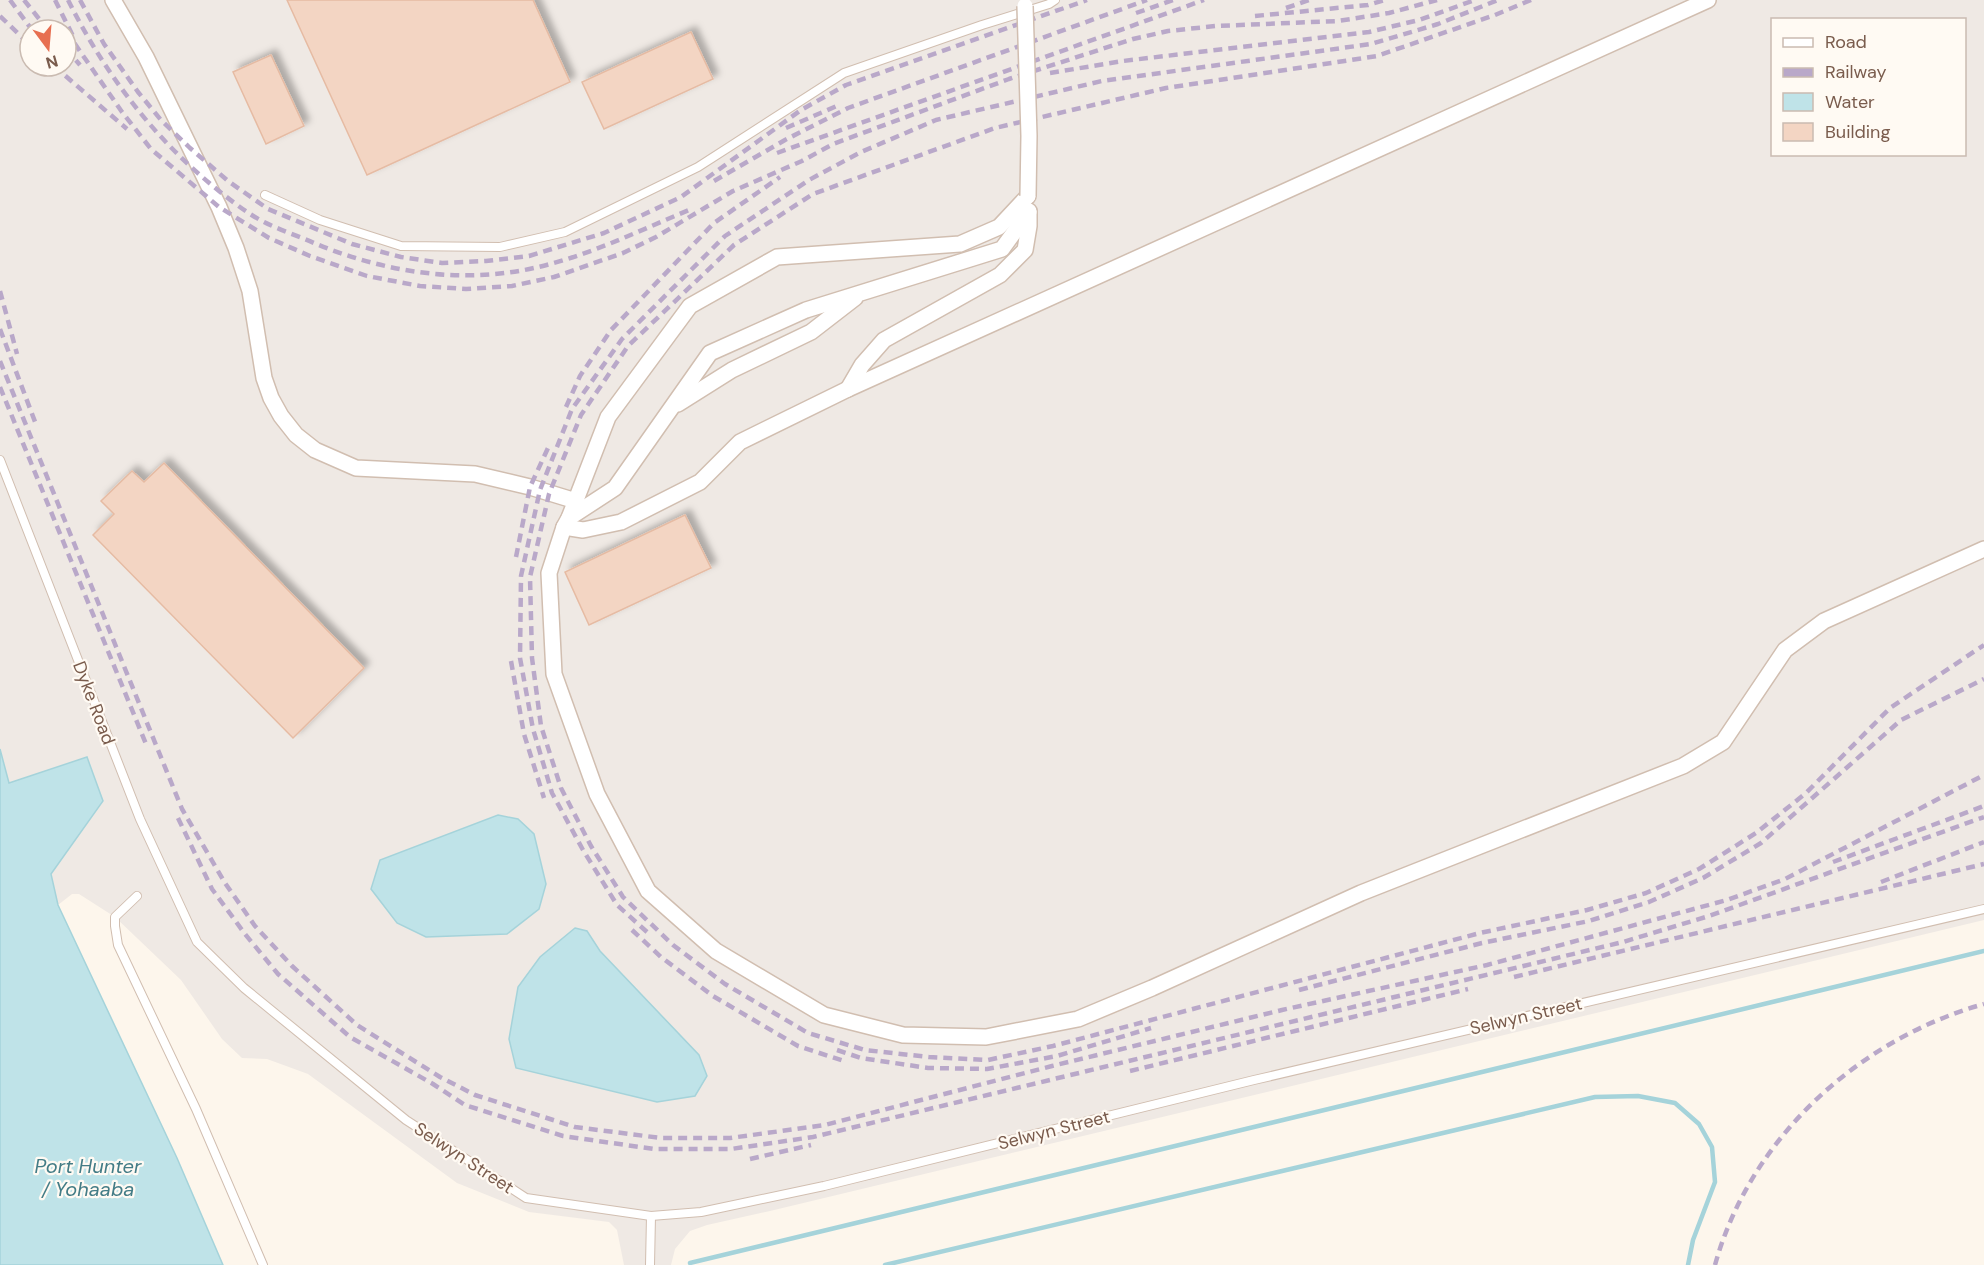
<svg xmlns="http://www.w3.org/2000/svg" width="1984" height="1265" viewBox="0 0 1984 1265" font-family="'DM Sans',sans-serif">
  <style>
    .industrial { fill: #efe9e4; fill-rule: evenodd }
    .water { fill: #bfe3e8; stroke: #a5d3da; stroke-width: 1.5 }
    .lines { fill: none; stroke-linecap: round; stroke-linejoin: round }
    .stream { stroke: #a5d3da; stroke-width: 4.5 }
    .building { fill: #f3d5c3; stroke: #e6bba3; stroke-width: 1.5; filter: url(#shadow) }
    .lane-casing { stroke: #d1beb0; stroke-width: 10 }
    .street-casing { stroke: #d1beb0; stroke-width: 18 }
    .lane { stroke: #fff; stroke-width: 8 }
    .street { stroke: #fff; stroke-width: 15 }
    .rail { stroke: #b9a8c9; stroke-width: 4.5; stroke-dasharray: 9 6; stroke-linecap: butt }
    .street-bridge-casing { stroke: #d1beb0; stroke-width: 18; stroke-linecap: butt }
    .street-bridge { stroke: #fff; stroke-width: 15 }
    .labels { text-anchor: middle; stroke-width: 4.5; stroke-linejoin: round; paint-order: stroke }
    .street-label { font-size: 18px; fill: #7a5c4d; stroke: #fffaf3 }
    .water-label { font-size: 20px; font-style: italic; fill: #437c86; stroke: #fffaf3 }
  </style>
  <defs>
    <filter id="shadow"><feDropShadow dx="5.5" dy="-5.5" stdDeviation="3" flood-color="#0004"/></filter>
  </defs>
  <rect width="100%" height="100%" fill="#fdf6ec"/>
  <path class="industrial" d="M0,0h1984v920l-1214,291 -63,14 -17,6 -15,18 -4,16h-47l-7,-35 -8,-8 -80,-10 -72,-29 -149,-109 -41,-15 -25,-1 -20,-19 -41,-59 -66,-63 -36,-23h-7l-14,11 -7,-31 52,-74 -94,-17 -9,-34zM1772,20h192v134h-192zM30,30h36v36h-36z"/>
  <g class="water">
    <path d="M0,749l9,34 78,-26 16,44 -52,73 7,31 119,253 46,107h-223z"/>
    <path d="M498,815l20,4 16,15 12,50 -7,25 -32,25 -81,3 -29,-14 -26,-34 9,-29z"/>
    <path d="M575,928l12,3 13,20 99,104 8,21 -12,20 -38,6 -141,-34 -7,-29 9,-52 22,-30z"/>
  </g>
  <g class="lines">
    <g class="stream">
      <path d="M690,1263l1294,-312"/>
      <path d="M885,1265l710,-168 43,-1 37,7 24,21 13,23 3,35 -22,58 -5,25"/>
    </g>
  </g>
  <g class="building">
    <path d="M287,0h246l37,82 -203,93z"/>
    <path d="M691,32l22,47 -109,50 -22,-47z"/>
    <path d="M271,55l33,71 -38,18 -33,-72z"/>
    <path d="M164,463l200,205 -71,70 -200,-203 21,-21 -13,-13 31,-30 12,11z"/>
    <path d="M685,515l26,53 -122,57 -24,-53z"/>
  </g>
  <g class="lines">
    <defs>
      <g id="lane">
        <path d="M265,195l55,25 81,26 99,1 65,-15 133,-65 146,-94 138,-48 67,-21 6,-4"/>
        <path d="M0,460l140,359 57,123 47,46 162,132 120,78 125,18 50,-4 123,-26 430,-106 730,-171"/>
        <path d="M137,896l-22,21v9l3,19 78,164 67,156"/>
        <path d="M650,1265l1,-49"/>
      </g>
      <g id="street">
        <path d="M113,0l33,57 73,150 17,41 14,43 14,87 7,20 10,18 15,19 19,15 41,18 119,6 55,13 46,14"/>
        <path d="M1028,196l-29,31 -39,17 -183,13 -87,49 -82,111 -39,101 -5,9 -15,46 5,101 43,120 51,97 68,60 108,64 79,20 83,2 92,-18 74,-31 209,-95 322,-127 40,-24 62,-92 39,-29 160,-72"/>
        <path d="M848,389l14,-24 22,-25 116,-65 25,-25 4,-24v-15"/>
        <path d="M678,404l54,-34 79,-38 44,-34"/>
        <path d="M569,518l46,-30 95,-135 96,-43 196,-61 27,-37"/>
        <path d="M564,527l19,3 38,-8 79,-40 40,-40 108,-53 860,-389"/>
      </g>
    </defs>
    <use href="#lane" class="lane-casing"/>
    <use href="#street" class="street-casing"/>
    <use href="#lane" class="lane"/>
    <use href="#street" class="street"/>
    <g class="rail">
      <path d="M10,0l22,30"/>
      <path d="M24,0l24,30"/>
      <path d="M55,0l19,38"/>
      <path d="M68,0c37,74 86,139 151,191 14,11 29,23 45,31 16,8 34,14 50,21 60,25 126,38 191,30 65,-8 124,-38 184,-63"/>
      <path d="M80,0l24,44 34,48 23,28 29,28 38,33 40,28 84,35 49,13 41,6 44,-2 43,-5 75,-23 77,-36 120,-87 45,-25 241,-85"/>
      <path d="M1531,0l-36,15 -118,41 -211,32 -171,40 -182,66 -79,51 -106,101 -47,69 -32,79 -19,83 2,81 9,68 20,62 30,58 32,51 50,48 52,39 83,49 57,17 64,7 59,3 65,-14 427,-113 107,-23 59,-17 53,-24 57,-36 50,-40 84,-85 94,-63"/>
      <path d="M1286,8l23,-8"/>
      <path d="M1136,13l37,-13"/>
      <path d="M0,16l30,29"/>
      <path d="M1255,16l113,-11 17,-5"/>
      <path d="M66,31l56,81 29,37 68,58 50,31 41,18 57,20 53,10 46,3 46,-3 42,-9 69,-24 33,-16 77,-46 69,-30 31,-17 176,-65 124,-40 35,-8 48,-5 122,-5 51,-8 48,-13"/>
      <path d="M66,49l14,16"/>
      <path d="M54,66l73,63"/>
      <path d="M1050,73l73,-12 246,-29 50,-12 56,-20"/>
      <path d="M786,128l53,-23"/>
      <path d="M777,153l427,-153"/>
      <path d="M714,181l71,-41 63,-32 299,-108"/>
      <path d="M0,291l17,63"/>
      <path d="M0,329l37,98"/>
      <path d="M0,361l182,448 43,74 30,43 37,40 65,59 83,52 35,18 100,32 86,11h69l95,-13 227,-59 230,-56 205,-45 240,-65 58,-21 199,-104"/>
      <path d="M0,387l146,357"/>
      <path d="M566,407l14,-31 31,-46 103,-107 66,-46"/>
      <path d="M516,557l14,-70 18,-39"/>
      <path d="M511,661l13,73 20,64"/>
      <path d="M178,818l34,71 33,45 33,40 72,63 83,47 32,21 98,31 91,13h77l82,-12 810,-195 86,-26 275,-99"/>
      <path d="M1833,862l151,-56"/>
      <path d="M1881,882l103,-40"/>
      <path d="M632,930l29,27 52,39 85,50 49,16"/>
      <path d="M647,932l-30,-27 -34,-55 -31,-57 -19,-64 -13,-71 1,-82 19,-86 32,-81 50,-70 103,-103 84,-56 52,-28 75,-32 166,-39 269,-37 67,-20 60,-24"/>
      <path d="M1514,977l470,-113"/>
      <path d="M1299,990l183,-47 107,-22 60,-19 54,-24 58,-35 140,-123 83,-41"/>
      <path d="M837,1050l24,8 67,10 59,1 70,-13 94,-28"/>
      <path d="M1130,1071l338,-82"/>
      <path d="M750,1159l61,-14"/>
      <path d="M1715,1265c35,-127 144,-226 269,-261"/>
    </g>
    <defs>
      <path id="street-bridge" d="M1025,6l4,130 -1,60"/>
    </defs>
    <use href="#street-bridge" class="street-bridge-casing"/>
    <use href="#street-bridge" class="street-bridge"/>
  </g>
  <g class="labels">
    <g class="street-label">
      <text transform="translate(94 703) rotate(69)" y="6">Dyke Road</text>
      <text transform="translate(1526 1016) rotate(-13)" y="6">Selwyn Street</text>
      <text transform="translate(1054 1130) rotate(-14)" y="6">Selwyn Street</text>
      <text transform="translate(464 1158) rotate(33)" y="6">Selwyn Street</text>
    </g>
    <g class="water-label">
      <text x="88" y="1173">Port Hunter<tspan x="88" dy="23">/ Yohaaba</tspan></text>
    </g>
  </g>
  <rect x="1771" y="18" width="195" height="138" fill="#fffaf3" stroke="#cabbb1" stroke-width="1.5"/>
  <rect x="1783" y="38" width="30" height="9" fill="#ffffff" stroke="#cabbb1" stroke-width="1.5"/>
  <text x="1825" y="48" font-size="18" fill="#7a5c4d">Road</text>
  <rect x="1783" y="68" width="30" height="9" fill="#b9a8c9" stroke="#cabbb1" stroke-width="1.5"/>
  <text x="1825" y="78" font-size="18" fill="#7a5c4d">Railway</text>
  <rect x="1783" y="93" width="30" height="18" fill="#bfe3e8" stroke="#cabbb1" stroke-width="1.5"/>
  <text x="1825" y="108" font-size="18" fill="#7a5c4d">Water</text>
  <rect x="1783" y="123" width="30" height="18" fill="#f3d5c3" stroke="#cabbb1" stroke-width="1.5"/>
  <text x="1825" y="138" font-size="18" fill="#7a5c4d">Building</text>
  <g transform="translate(48 48) rotate(164)"><circle r="28" fill="#fffaf3" stroke="#cabbb1" stroke-width="1.5"/>
  <path d="M0-4.5L10 22L0 15L-10 22Z" fill="#e76f51"/>
  <text y="-9" font-size="16" font-weight="bold" text-anchor="middle" fill="#7a5c4d">N</text>
  </g>
</svg>
